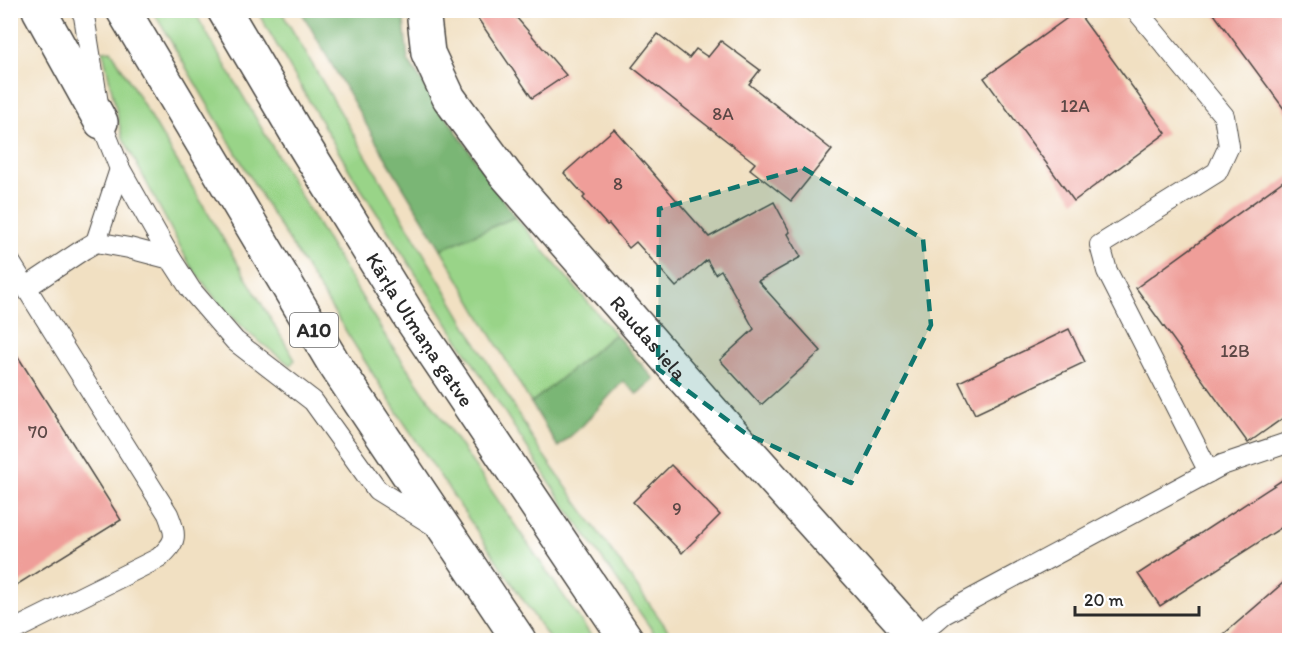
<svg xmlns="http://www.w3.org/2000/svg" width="1300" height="651" viewBox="0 0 1300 651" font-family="Itim,sans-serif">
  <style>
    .green { fill: #99d488; stroke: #62805a; stroke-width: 1.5 }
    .forest { fill: #7ab674; stroke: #527050; stroke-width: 1.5 }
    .building { fill: #ef9e99 }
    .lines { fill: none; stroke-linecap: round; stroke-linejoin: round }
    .lane-casing { stroke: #494642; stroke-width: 22 }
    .street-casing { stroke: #494642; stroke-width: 36 }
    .highway-casing { stroke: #494642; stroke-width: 36 }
    .lane { stroke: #fff; stroke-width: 20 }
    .street { stroke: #fff; stroke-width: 33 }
    .highway { stroke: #fff; stroke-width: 33 }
    .marked { fill: #0f766e; fill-opacity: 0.2; stroke: #0f766e; stroke-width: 4.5; stroke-dasharray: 12 8; stroke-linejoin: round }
    .labels { text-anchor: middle; stroke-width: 5; stroke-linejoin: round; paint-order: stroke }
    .number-label { font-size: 18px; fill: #5c4846 }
    .shield { fill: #fff; stroke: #6b6b6b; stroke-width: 1.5 }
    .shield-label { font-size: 20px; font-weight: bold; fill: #2b2b2b }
    .street-label { font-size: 21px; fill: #2b2b2b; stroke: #fff }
  </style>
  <rect width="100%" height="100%" fill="#fff"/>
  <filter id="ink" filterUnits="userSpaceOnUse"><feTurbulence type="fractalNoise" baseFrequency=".0167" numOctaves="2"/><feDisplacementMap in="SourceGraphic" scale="12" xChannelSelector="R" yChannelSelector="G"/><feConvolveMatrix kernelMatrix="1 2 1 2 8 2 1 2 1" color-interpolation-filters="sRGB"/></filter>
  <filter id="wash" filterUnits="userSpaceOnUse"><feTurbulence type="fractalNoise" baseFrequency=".008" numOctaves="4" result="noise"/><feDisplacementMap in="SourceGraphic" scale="24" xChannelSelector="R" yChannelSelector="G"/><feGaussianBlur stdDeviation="1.35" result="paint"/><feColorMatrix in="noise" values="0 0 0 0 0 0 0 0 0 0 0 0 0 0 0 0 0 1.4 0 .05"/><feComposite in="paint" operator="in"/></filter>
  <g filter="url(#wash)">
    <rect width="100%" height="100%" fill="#f1e0c2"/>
    <g class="green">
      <path d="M153,11h41l116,201 76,125 208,303h-44l-155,-231 -129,-205z"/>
      <path d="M257,11h24l256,435 138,194h-16l-100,-143 -208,-324z"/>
      <path d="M111,50l184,310 -5,5 -39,-30 -31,-30 -30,-40 -68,-129 -19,-85z"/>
      <path d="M515,217l100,117 -84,69 -90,-154z"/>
    </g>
    <g class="forest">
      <path d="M301,11h102l5,50 107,156 -74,32 -60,-99z"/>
      <path d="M615,334l39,45 -17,15 -14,-13 -40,44 -25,22 -27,-44z"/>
    </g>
    <g id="blocks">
      <g class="building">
        <path d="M472,10h38l56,65 -34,23z"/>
        <path d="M1211,10h79v107z"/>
        <path d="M1077,11l89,122 -92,68 -90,-123z"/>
        <path d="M658,34l31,24 7,-9 12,8 13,-16 39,29 -11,14 83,66 -41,51 -41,-32 5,-6 -123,-96z"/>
        <path d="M614,129l95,108 65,-35 16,30 -2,2 13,23 -43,24 63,70 -60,54 -41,-45 34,-31 -33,-59 -6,4 -8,-14 -31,27 -40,-45 -7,6 -20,-24 -2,1 -24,-27 2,-2 -21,-23z"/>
        <path d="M1290,176v237l-42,30 -112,-155z"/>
        <path d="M1069,329l16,33 -110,52 -16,-32z"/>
        <path d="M10,344l111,176 -111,69z"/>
        <path d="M671,465l49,50 -38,38 -49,-51z"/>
        <path d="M1290,475v47l-130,84 -22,-32z"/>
        <path d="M1290,577v63h-73z"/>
      </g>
    </g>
  </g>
  <g filter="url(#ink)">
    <use href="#blocks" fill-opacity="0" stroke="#494642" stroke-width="1.5"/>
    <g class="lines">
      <defs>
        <g id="lane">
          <path d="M81,10l3,6 17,106 19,47 51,90 20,31 44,51 78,60 64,89 58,36"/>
          <path d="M1136,10l88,106 5,30 -12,26 -117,73 7,26 102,201"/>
          <path d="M96,242l24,-73"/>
          <path d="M10,262l158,252c9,23 9,27 -9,44l-149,74"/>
          <path d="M27,287l57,-38 12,-7 33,6 42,11"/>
          <path d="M916,638l28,-24 265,-142 13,-7 68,-23"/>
        </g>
        <g id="street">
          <path d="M39,10l62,112"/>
          <path id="s1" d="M423,10l5,43 21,45 56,76 208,238 205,228"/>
        </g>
        <g id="highway">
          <path d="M123,10l210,352 186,278"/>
          <path id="s2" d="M224,10l73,124 114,185 216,321"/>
        </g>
      </defs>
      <use href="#lane" class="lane-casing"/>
      <use href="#street" class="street-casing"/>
      <use href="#highway" class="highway-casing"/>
      <use href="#lane" class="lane"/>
      <use href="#street" class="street"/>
      <use href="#highway" class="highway"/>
    </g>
  </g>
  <path class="marked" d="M803,168l120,71 8,86 -80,158 -106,-50 -87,-64 1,-160z"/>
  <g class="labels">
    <g class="number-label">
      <text x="1075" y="112">12A</text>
      <text x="723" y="120">8A</text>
      <text x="618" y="190">8</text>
      <text x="1235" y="357">12B</text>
      <text x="38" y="438">70</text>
      <text x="677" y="515">9</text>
    </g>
    <rect class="shield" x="290" y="313" width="48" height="34" rx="4.5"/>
    <g class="shield-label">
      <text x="314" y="337">A10</text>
    </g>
    <g class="street-label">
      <text dy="7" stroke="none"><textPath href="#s2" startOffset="375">Kārļa Ulmaņa gatve</textPath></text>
      <text dy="7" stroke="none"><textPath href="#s1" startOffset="405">Raudas iela</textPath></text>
    </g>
  </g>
  <rect width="1300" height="651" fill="none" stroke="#fff" stroke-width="36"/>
  <path d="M1075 606v9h124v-9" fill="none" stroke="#2b2b2b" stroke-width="3"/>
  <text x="1084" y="606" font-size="18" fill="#2b2b2b" stroke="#ffffff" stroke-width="4.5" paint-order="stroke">20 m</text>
</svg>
